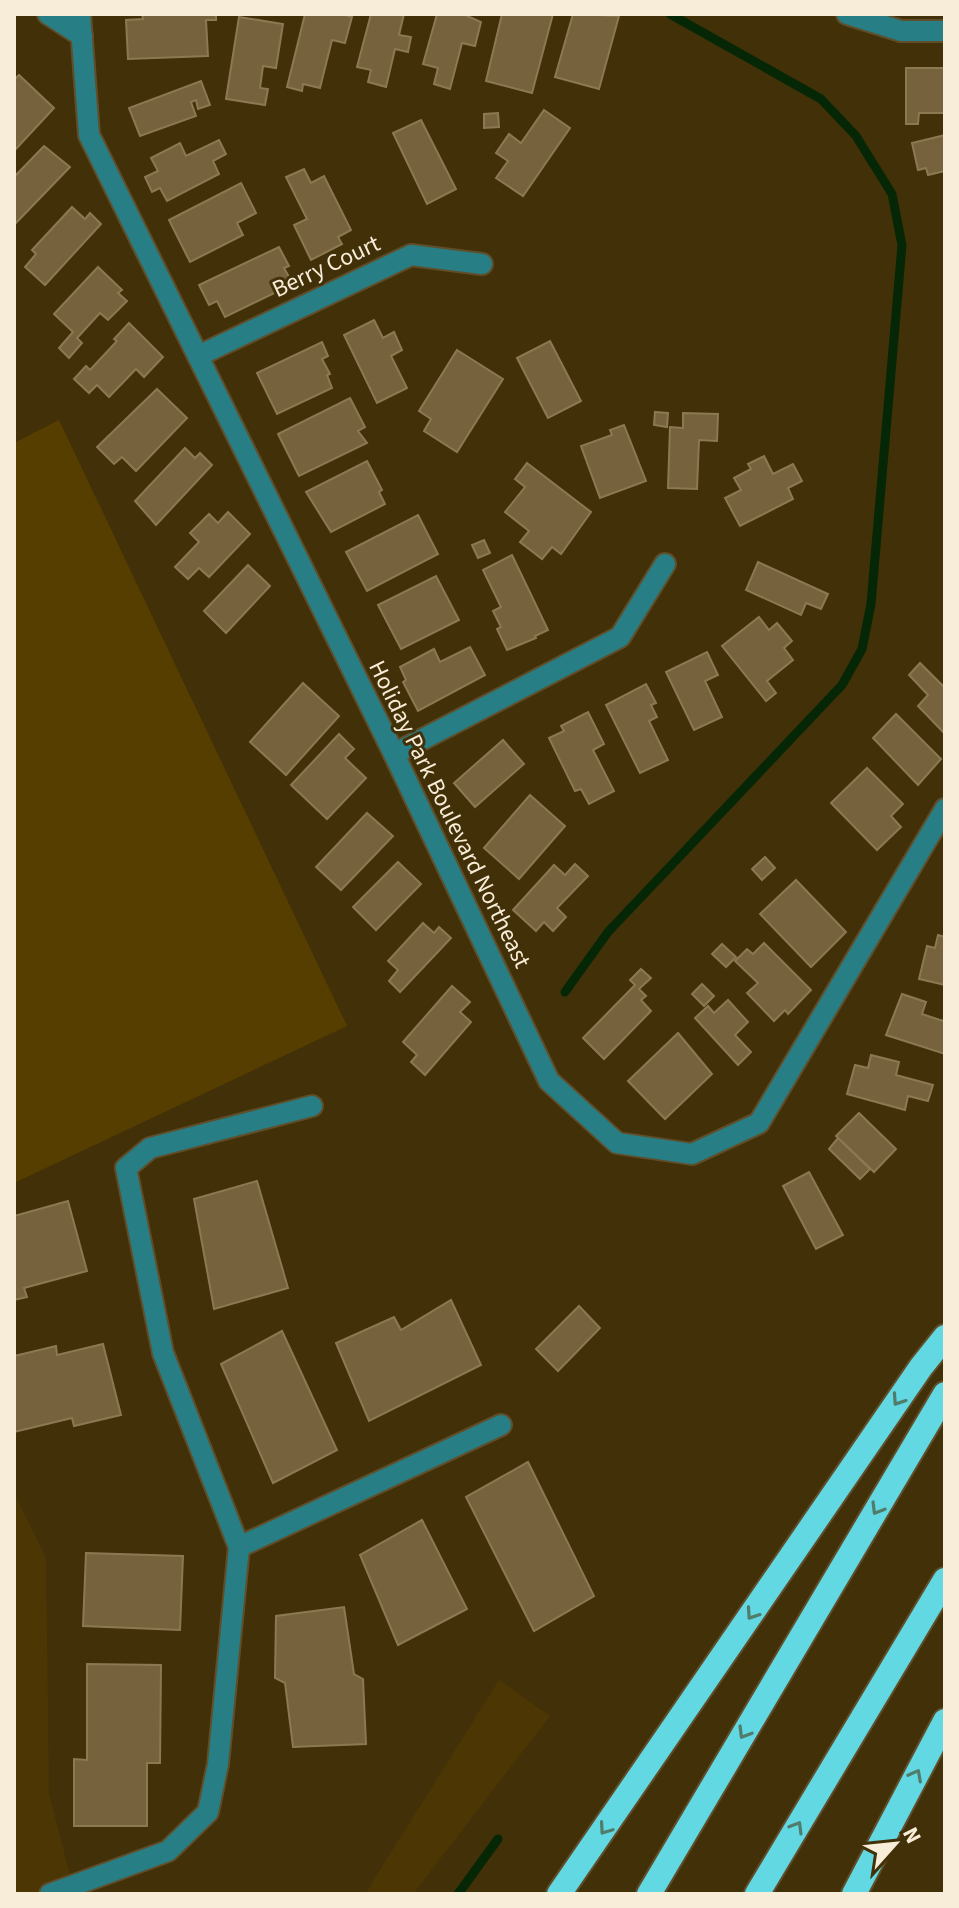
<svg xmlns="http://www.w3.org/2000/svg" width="959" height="1908" viewBox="0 0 959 1908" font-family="'Source Sans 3',sans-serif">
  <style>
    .built { fill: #4c3704 }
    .green { fill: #563e00 }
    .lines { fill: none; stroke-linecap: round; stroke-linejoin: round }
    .stream { stroke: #052706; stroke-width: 9 }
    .building { fill: #76633d; stroke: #8c7952; stroke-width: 2 }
    .minor-casing { stroke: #5f4e29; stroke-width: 24 }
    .highway-casing { stroke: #5f4e29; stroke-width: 28 }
    .minor { stroke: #287e85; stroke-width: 20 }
    .highway { stroke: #62d8e3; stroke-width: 24 }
    .oneway { stroke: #507c6b }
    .labels { text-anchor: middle; stroke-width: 6; stroke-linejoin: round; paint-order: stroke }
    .street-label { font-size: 24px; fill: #f8edd9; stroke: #423008 }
  </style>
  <rect width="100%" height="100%" fill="#423008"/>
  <g class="built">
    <path d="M14,1493l32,65 3,236 26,100h-61z"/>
    <path d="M499,1680l51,36 -137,178h-48z"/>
  </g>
  <path class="green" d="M59,420l288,606 -333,157v-740z"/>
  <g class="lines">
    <g class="stream">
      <path d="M565,992l43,-60 234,-247 20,-36 9,-45 31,-359 -10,-51 -36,-58 -35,-37 -151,-85"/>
      <path d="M458,1894l40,-55"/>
    </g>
  </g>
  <g class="building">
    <path d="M142,14h74v6h-10l2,36 -80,3 -2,-39 17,-1z"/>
    <path d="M305,14h36l11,3 -7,26 -13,-3 -12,48 -17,-4 -1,7 -15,-4z"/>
    <path d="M371,14h33l-5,21 12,2 -3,15 -13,-3 -9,38 -18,-5 3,-12 -14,-3z"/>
    <path d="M437,14h26l18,8 -6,24 -13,-3 -12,46 -16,-5 4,-16 -15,-4z"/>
    <path d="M502,14h51l-21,79 -46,-12z"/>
    <path d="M573,14l46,2 -20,73 -44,-12z"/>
    <path d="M239,17l44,7 -7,44 -13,-2 -3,22 8,1 -3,16 -39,-6z"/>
    <path d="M906,68h39v45h-26l-1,11h-12z"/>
    <path d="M19,75l35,33 -39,42 -1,-70z"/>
    <path d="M201,81l9,24 -12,4 -2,-9 -5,2 5,14 -56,20 -11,-28z"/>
    <path d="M544,110l26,18 -47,68 -27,-18 12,-17 -12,-8 13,-19 12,9z"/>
    <path d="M498,113l1,14 -15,1v-14z"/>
    <path d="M421,120l35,69 -29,15 -34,-71z"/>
    <path d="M945,135v36l-17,4 -2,-7 -8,2 -6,-27z"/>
    <path d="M219,140l7,14 -13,7 6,13 -52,27 -7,-13 -8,4 -7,-15 13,-6 -7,-13 29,-15 6,13z"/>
    <path d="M44,146l26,21 -56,58v-48z"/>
    <path d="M304,169l7,14 13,-7 27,54 -13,7 4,7 -31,16 -17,-35 13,-6 -21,-42z"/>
    <path d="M241,183l15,30 -19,10 6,12 -53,27 -21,-42z"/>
    <path d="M72,207l13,12 5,-6 11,11 -56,61 -20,-18 11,-13 -4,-4z"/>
    <path d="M279,247l10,19 -5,2 9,16 -68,33 -8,-16 -8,4 -10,-20z"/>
    <path d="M98,267l24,23 -4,3 9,8 -19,19 -8,-7 -23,25 5,5 -13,15 -10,-10 14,-16 -19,-18z"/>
    <path d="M374,320l9,18 11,-6 8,18 -11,6 16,32 -30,15 -33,-68z"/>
    <path d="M129,323l34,34 -19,20 -8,-8 -27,28 -12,-12 -8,8 -15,-14 12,-13 4,4 27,-29 -3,-2z"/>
    <path d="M550,341l31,60 -33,17 -31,-60z"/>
    <path d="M322,342l6,14 -6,3 8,15 -3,1 5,13 -55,26 -20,-41z"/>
    <path d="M457,350l46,29 -46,73 -33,-21 7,-12 -12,-8z"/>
    <path d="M157,389l30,29 -51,53 -14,-14 -8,7 -17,-17z"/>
    <path d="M350,398l15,29 -7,4 9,12 -68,33 -21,-42z"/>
    <path d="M655,412l13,1 -1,14 -13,-2z"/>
    <path d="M683,413l35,1 -1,27 -18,-1 -2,49 -29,-1 2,-61 13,1z"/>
    <path d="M624,425l22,56 -46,17 -19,-52 31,-11 -2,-5z"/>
    <path d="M185,448l10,10 5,-5 12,12 -56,60 -21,-24z"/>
    <path d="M764,456l9,18 20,-10 9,17 -14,7 5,11 -53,27 -15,-28 16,-8 -7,-12 17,-9 -3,-5z"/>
    <path d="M367,461l15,29 -3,2 6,12 -54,28 -25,-40z"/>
    <path d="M527,463l64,49 -30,42 -9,-7 -10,12 -22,-17 9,-11 -24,-19 20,-25 -10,-8z"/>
    <path d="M228,512l22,22 -41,43 -10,-9 -11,11 -13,-12 24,-25 -9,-9 19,-19 9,9z"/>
    <path d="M418,515l20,39 -71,37 -21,-39z"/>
    <path d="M484,540l6,13 -12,5 -6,-13z"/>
    <path d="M512,555l36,75 -13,6 1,2 -29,12 -10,-21 4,-2 -8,-16 8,-4 -18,-37z"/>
    <path d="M758,562l70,32 -7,15 -15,-6 -5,12 -55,-25z"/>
    <path d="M248,565l22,21 -44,47 -22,-22z"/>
    <path d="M436,576l23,44 -58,29 -23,-44z"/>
    <path d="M759,617l10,13 8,-7 15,18 -8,7 9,12 -26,21 9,12 -10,8 -44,-55z"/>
    <path d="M470,647l15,28 -67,36 -15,-29 3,-2 -6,-13 34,-18 6,13z"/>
    <path d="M707,652l11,23 -13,6 17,36 -28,13 -28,-58z"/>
    <path d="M920,663l25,25v46l-27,-28 10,-11 -19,-20z"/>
    <path d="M303,683l36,33 -53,59 -36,-33z"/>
    <path d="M646,684l10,19 -5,2 6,12 -8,4 19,39 -28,13 -34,-68z"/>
    <path d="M588,712l16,32 -11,6 21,41 -25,13 -8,-15 -6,2 -26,-53 15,-7 -3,-5z"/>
    <path d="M896,714l45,45 -23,26 -45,-47z"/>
    <path d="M339,734l15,15 -9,9 21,20 -39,41 -36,-34z"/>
    <path d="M503,740l21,24 -49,43 -21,-24z"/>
    <path d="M867,768l36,36 -12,12 10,11 -24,23 -46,-47z"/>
    <path d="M530,795l35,31 -46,53 -35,-31z"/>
    <path d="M367,813l26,23 -52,54 -25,-23z"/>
    <path d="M765,857l10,11 -13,12 -10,-11z"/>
    <path d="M398,862l23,22 -45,46 -23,-23z"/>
    <path d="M575,864l13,12 -31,32 9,9 -13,14 -9,-9 -8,9 -23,-21 41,-45 11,10z"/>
    <path d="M796,880l50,52 -35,35 -51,-53z"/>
    <path d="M423,923l11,10 5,-6 12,11 -51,54 -11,-11 9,-11 -10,-9z"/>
    <path d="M938,935l7,2v48l-26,-6 8,-33 8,2z"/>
    <path d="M764,943l47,47 -23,24 -3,-4 -11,11 -27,-28 11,-10 -23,-22 12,-12 6,5z"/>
    <path d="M722,944l14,13 -10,10 -14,-13z"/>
    <path d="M641,969l10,9 -12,11 7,7 -5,4 10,11 -47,48 -21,-21 52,-53 -5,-5z"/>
    <path d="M702,984l12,12 -10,10 -12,-12z"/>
    <path d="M452,986l18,16 -10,10 11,10 -46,53 -14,-13 6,-7 -14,-13z"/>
    <path d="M902,994l24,8 -4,12 21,7 2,-4v37l-59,-19z"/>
    <path d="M728,1000l20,22 -13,13 16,17 -13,13 -43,-47 13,-12 6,7z"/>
    <path d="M678,1033l34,41 -47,45 -37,-38z"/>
    <path d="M871,1055l28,7 -3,13 37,10 -5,16 -20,-5 -3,14 -58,-16 8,-29 13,3z"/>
    <path d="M859,1113l37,36 -22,23 -38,-36z"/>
    <path d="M838,1138l32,31 -10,10 -31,-30z"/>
    <path d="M809,1172l34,63 -27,14 -33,-63z"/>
    <path d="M257,1181l31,107 -74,21 -20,-110z"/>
    <path d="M68,1201l19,70 -63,17 3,9 -13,3v-84z"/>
    <path d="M451,1300l30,65 -112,56 -33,-78 58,-26 7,13z"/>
    <path d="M579,1306l21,22 -42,43 -22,-22z"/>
    <path d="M282,1331l55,119 -64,33 -52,-119z"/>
    <path d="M103,1344l18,71 -47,11 -2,-8 -58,14v-76l42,-10 1,9z"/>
    <path d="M528,1462l66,134 -60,35 -68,-134z"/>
    <path d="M422,1520l45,89 -69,36 -38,-90z"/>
    <path d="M86,1553l97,3 -3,74 -97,-4z"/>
    <path d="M344,1607l10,67 9,5 3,65 -73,3 -8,-64 -10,-5 1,-62z"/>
    <path d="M87,1664l74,1 -1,98h-13v63h-73v-67l13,1z"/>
  </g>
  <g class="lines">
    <defs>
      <g id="minor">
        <path d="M48,14l34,22"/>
        <path d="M80,14l9,121 305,619 155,327 68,62 75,11 67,-31 186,-314"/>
        <path d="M847,14l54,17h44"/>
        <path d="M198,356l213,-101 71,9"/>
        <path d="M394,754l226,-117 45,-73"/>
        <path d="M239,1547l262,-122"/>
        <path d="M50,1894l118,-43 40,-39 10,-48 21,-217 -76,-194 -37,-185 24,-20 162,-42"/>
      </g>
      <g id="highway">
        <path d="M559,1894l362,-527 24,-30"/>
        <path d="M649,1894l296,-500"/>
        <path d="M757,1894l188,-314"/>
        <path d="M854,1894l91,-173"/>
      </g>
    </defs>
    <use href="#minor" class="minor-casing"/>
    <use href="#highway" class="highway-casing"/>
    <use href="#minor" class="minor"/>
    <use href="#highway" class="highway"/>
  </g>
  <defs><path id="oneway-chevron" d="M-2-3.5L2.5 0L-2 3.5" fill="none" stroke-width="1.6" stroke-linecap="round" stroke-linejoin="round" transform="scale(2)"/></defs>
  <g class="oneway">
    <use href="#oneway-chevron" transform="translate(898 1400) rotate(124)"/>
    <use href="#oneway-chevron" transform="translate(877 1509) rotate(121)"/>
    <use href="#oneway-chevron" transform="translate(752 1614) rotate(124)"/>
    <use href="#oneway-chevron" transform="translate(744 1733) rotate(121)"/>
    <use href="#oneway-chevron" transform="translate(916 1775) rotate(-62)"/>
    <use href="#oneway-chevron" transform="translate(797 1827) rotate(-59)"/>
    <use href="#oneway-chevron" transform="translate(605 1829) rotate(125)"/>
  </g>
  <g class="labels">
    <g class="street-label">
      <text transform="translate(326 266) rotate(-25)" y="8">Berry Court</text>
      <text transform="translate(450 814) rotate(64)" y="8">Holiday Park Boulevard Northeast</text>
    </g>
  </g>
  <rect width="959" height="1908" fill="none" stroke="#f8edd9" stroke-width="32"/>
  <g transform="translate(895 1844) rotate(63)" stroke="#423008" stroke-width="6" paint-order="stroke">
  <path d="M0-6L14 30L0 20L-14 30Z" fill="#f8edd9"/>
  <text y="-12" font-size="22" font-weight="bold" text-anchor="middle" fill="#f8edd9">N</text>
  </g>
</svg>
